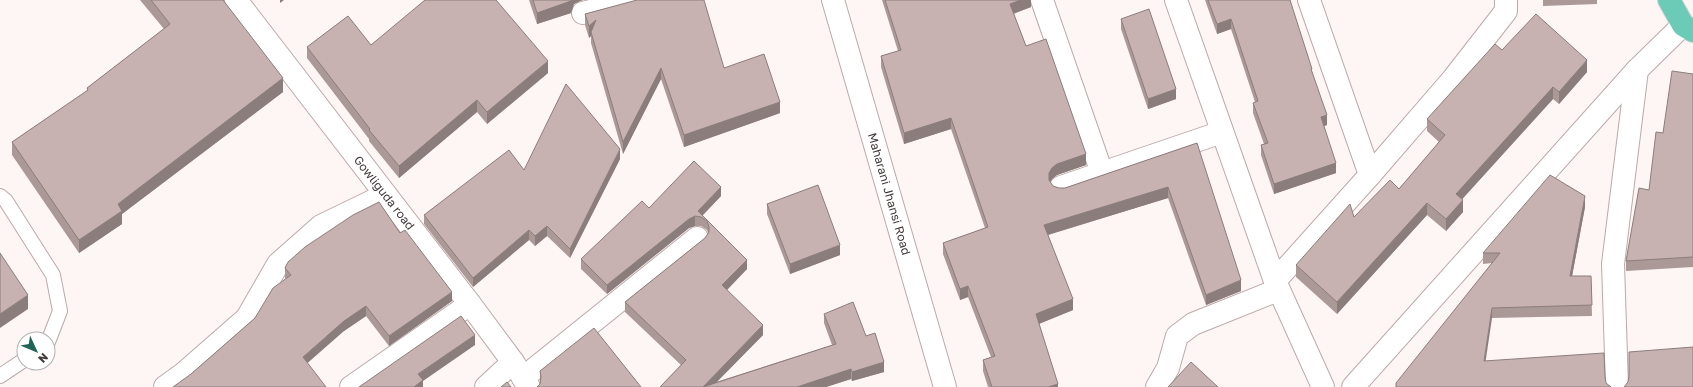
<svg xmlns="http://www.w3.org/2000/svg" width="1693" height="387" viewBox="0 0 1693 387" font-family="'Golos Text',sans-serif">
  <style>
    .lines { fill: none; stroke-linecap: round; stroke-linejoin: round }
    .service-casing { stroke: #bda9a9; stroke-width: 16 }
    .minor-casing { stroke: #bda9a9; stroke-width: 24 }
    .tertiary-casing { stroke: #bda9a9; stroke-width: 24 }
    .trunk-casing { stroke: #d6d4d4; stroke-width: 24 }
    .service { stroke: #fff; stroke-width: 14 }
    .minor { stroke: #fff; stroke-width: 22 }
    .tertiary { stroke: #fff; stroke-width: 22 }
    .trunk { stroke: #6bcbb7; stroke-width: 22 }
    .wall { fill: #ab9998 }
    .shaded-wall { fill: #8b7d7c }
    .building { fill: #c7b2b1; stroke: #8b7d7c }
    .labels { text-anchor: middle; stroke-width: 3; stroke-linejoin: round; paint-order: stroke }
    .street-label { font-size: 12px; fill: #433a3a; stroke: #fff }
  </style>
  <rect width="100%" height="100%" fill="#fef5f5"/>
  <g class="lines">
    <defs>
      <g id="service">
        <path d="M0,196l6,5 47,74 7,36 -12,31"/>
        <path d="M0,376l24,-16"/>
      </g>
      <g id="minor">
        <path d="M236,0l234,304 43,58 16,25"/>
        <path d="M1042,0l60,173"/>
        <path d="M1176,0l99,281 48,106"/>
        <path d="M1309,0l61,175"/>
        <path d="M583,13l50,-13"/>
        <path d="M1061,187l161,-55"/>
        <path d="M1275,281l95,-106 83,-96 53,-68v-11"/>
        <path d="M523,378l174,-140"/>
        <path d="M165,387l18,-13 64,-56 31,-54 43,-38 64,-31"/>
        <path d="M351,387l119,-83"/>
        <path d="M486,387l27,-25"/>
        <path d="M1157,387l11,-19 9,-32 16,-12 85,-34"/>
        <path d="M1617,387l-4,-123 24,-194"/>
      </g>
      <g id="tertiary">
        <path d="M833,0l112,387"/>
        <path d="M1353,387l284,-317 46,-45"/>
      </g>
      <path id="trunk" d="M1669,0l14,25 10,6"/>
    </defs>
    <use href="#service" class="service-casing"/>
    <use href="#minor" class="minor-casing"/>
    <use href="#tertiary" class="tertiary-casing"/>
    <use href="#trunk" class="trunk-casing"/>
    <use href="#service" class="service"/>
    <use href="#minor" class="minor"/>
    <use href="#tertiary" class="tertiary"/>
    <use href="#trunk" class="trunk"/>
  </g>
  <g class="wall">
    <path d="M140,0h83l60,92 -161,122v10l-43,29 -67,-98v-13l75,-51v-3l77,-59z"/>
    <path d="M529,0h54l-3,1 -6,3 -3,9 -34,11z"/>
    <path d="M882,0h149v7l-18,7 13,32 60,119 -29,10 -5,4 -2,3 3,4 6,2h6l132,-45 44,148 -35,14 -38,-107 -120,37 25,75 -34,14 19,63h-70l-5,-16v-11l8,-3 -23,-60 -8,3 -17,-46v-11l42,-15 -34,-99 -47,15 -23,-77v-11l17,-5z"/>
    <path d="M1205,0h85l37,125 -3,1 12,47 -62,21 -13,-39v-10l3,-1 -11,-31v-10l2,-1 -24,-73 -14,5z"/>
    <path d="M1543,0h54v4l-54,2z"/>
    <path d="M636,1l88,67 56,45 -96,34 -23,-68 -38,75 -32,-111v-7l-2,2 -4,-13v-11z"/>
    <path d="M1121,19l55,80 -28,10 -27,-80z"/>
    <path d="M371,45l177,28 -61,51 -10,-12 -78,66 -30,-37v-2l-62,-81v-11z"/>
    <path d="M1502,50l85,22 -28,32 -6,-5 -91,100 1,13 -17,19 -19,-16 -90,99 -41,-37v-12l58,-48 45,-28 40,-47 -12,-11v-12z"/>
    <path d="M1693,74v193l-67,4v-10l23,-71 14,-57z"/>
    <path d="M620,159l-50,99 -23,-22 -12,10 -6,-6 -56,47 -49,-63v-9l100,-45z"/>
    <path d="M721,196l-19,20 45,53 -20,21 36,45 -47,47 116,-37 -8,-22v-9l42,22 18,36 -32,9 -1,-2 -25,8h-166l21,-22 -56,-53v-10l80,-64 3,-5 -1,-3 -6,-4h-6l-6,2 -82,66 -26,-25v-10l68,-51z"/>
    <path d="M767,204l73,51 -50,19 -23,-60z"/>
    <path d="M1585,207l-13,69h19l1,40 -100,2 -96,69 96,-124 -9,1v-11z"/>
    <path d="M400,233l52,68 -63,45 -23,-30 -22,15 -153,43 64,-56 31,-39 -1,-1v-10z"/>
    <path d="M540,371l101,16 -101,-3z"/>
  </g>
  <g class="shaded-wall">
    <path d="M280,0h4l-4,3z"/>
    <path d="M571,0h12l-3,1 -6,3 -3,9 -34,11v-11z"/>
    <path d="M1021,0h10v7l-21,8v-11z"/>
    <path d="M1231,19v10l-14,5v-10z"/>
    <path d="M596,20l-5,12v4l-2,2v-12z"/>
    <path d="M1587,60v12l-28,32v-12z"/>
    <path d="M548,61v12l-61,51v-12z"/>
    <path d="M661,68v11l-38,75v-12z"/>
    <path d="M283,78v14l-161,122v10l-43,29v-13l39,-36z"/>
    <path d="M1553,87v12l-97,107v-12z"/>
    <path d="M1176,89v10l-28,10v-10z"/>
    <path d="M477,100v12l-78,66v-12z"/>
    <path d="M780,102v11l-96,34v-12z"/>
    <path d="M1327,115v10l-6,2v-10z"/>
    <path d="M951,118v11l-47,15v-11z"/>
    <path d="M620,149v10l-50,99v-9z"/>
    <path d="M1086,154v11l-29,10 -5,4 -3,5v-11l3,-5 5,-4z"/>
    <path d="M1336,163v10l-62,21v-10z"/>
    <path d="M721,187v9l-20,21 -3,-6z"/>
    <path d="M1168,187v11l-124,38v-11z"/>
    <path d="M1585,196v11l-15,80v-11z"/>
    <path d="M1463,200v12l-17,19v-12z"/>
    <path d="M1427,203v12l-90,99v-12z"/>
    <path d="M695,216v10l-6,2 -82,66v-9l82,-66z"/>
    <path d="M547,226v10l-12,10v-10z"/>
    <path d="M529,230v10l-56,47v-9z"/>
    <path d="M840,245v10l-50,19v-10z"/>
    <path d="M747,260v9l-25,26v-10z"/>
    <path d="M1241,280v11l-35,14v-10z"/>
    <path d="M968,286v11l-8,3v-11z"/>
    <path d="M452,292v9l-63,45v-10z"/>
    <path d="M28,295v14l-28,19v-14z"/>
    <path d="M1073,299v11l-37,15v-11z"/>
    <path d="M366,306v10l-22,15 -41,36v-10l41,-36z"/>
    <path d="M1492,308v10l-8,54v-11z"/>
    <path d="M763,325v10l-51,52h-9z"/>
    <path d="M475,335v10l-52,36v6h-9l4,-13z"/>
    <path d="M884,362v10l-32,9v-9z"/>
    <path d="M851,369v10l-25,8h-29z"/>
    <path d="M1058,384v3h-10z"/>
  </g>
  <g class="building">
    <path d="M151,0h72l60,78 -165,126 4,7 -43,29 -67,-98 76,-52 -1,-2 83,-64z"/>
    <path d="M425,0h71l52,61 -61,51 -10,-12 -78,66 -30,-36 1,-1 -63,-82 41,-31 23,29z"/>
    <path d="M533,0h38v1l-34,12z"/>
    <path d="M637,0h67l20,68 40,-14 16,48 -96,33 -23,-67 -38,74 -32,-110 5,-12 -7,6 -4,-12z"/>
    <path d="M885,0h136l-11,4 16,42 20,-7 40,115 -29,10 -5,4 -3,5v7l4,6 6,2h6l132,-45 44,137 -35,15 -38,-108 -124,38 29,74 -37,15 22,70 -10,3h-56l-9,-27 12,-4 -27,-70 -8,3 -17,-46 45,-16 -37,-109 -47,15 -23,-77 20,-6z"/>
    <path d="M1208,0h82l22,69h-1l16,46 -6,2 15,46 -62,21 -13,-39 7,-2 -15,-40 5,-2 -27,-82 -14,5z"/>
    <path d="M1149,9l27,80 -28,10 -27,-80z"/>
    <path d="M1536,14l51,46 -28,32 -6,-5 -97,107 7,6 -17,19 -19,-16 -90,99 -41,-37 54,-61 4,13 36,-37 9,9 46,-54 -18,-16 68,-75 7,6z"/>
    <path d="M1672,71l21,3v183l-67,4 13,-73 10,2 7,-58 7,1z"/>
    <path d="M566,84l54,65 -50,100 -23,-23 -12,10 -6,-6 -56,48 -49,-63 85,-65 15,20z"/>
    <path d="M694,161l27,26 -23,24 49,49 -25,25 41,40 -60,62 133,-43 -12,-30 29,-12 13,34 9,-3 9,29 -32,10 -1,-3 -54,18h-137l26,-27 -61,-58 80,-64 4,-6v-5l-2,-6 -6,-4 -6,-1 -6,3 -82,66 -26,-26 61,-58 7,7z"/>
    <path d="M1550,175l35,21 -15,80h21l1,29 -100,3 -8,53 120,-8 1,24 1,6 5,4h-215v-4l104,-130h-17z"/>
    <path d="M818,185l22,60 -50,19 -23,-60z"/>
    <path d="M379,202l21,31 5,-3 47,62 -63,44 -23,-30 -22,15 -41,36 23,30h-153l18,-13 64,-56 18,-30 18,-13 -6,-7 3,-6 17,-15 48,-32z"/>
    <path d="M0,253l28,42 -28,19z"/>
    <path d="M461,316l14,19 -57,39 5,6 -9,7h-55z"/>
    <path d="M594,328l47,59h-104l3,-3 1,-7 -1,-6z"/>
    <path d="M1693,347v40h-69l4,-5 1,-6v-24z"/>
    <path d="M1191,362l27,25h-50z"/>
    <path d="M507,382l4,5h-10z"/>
  </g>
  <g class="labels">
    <g class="street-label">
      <text transform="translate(384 193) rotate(52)" y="4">Gowliguda road</text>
      <text transform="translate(889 194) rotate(74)" y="4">Maharani Jhansi Road</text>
    </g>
  </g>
  <g transform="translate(36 351) rotate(134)"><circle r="19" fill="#ffffff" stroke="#b4b0b0"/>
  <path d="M0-3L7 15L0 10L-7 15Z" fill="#1f6456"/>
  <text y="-6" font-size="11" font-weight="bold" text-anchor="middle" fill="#433a3a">N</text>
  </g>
</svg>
